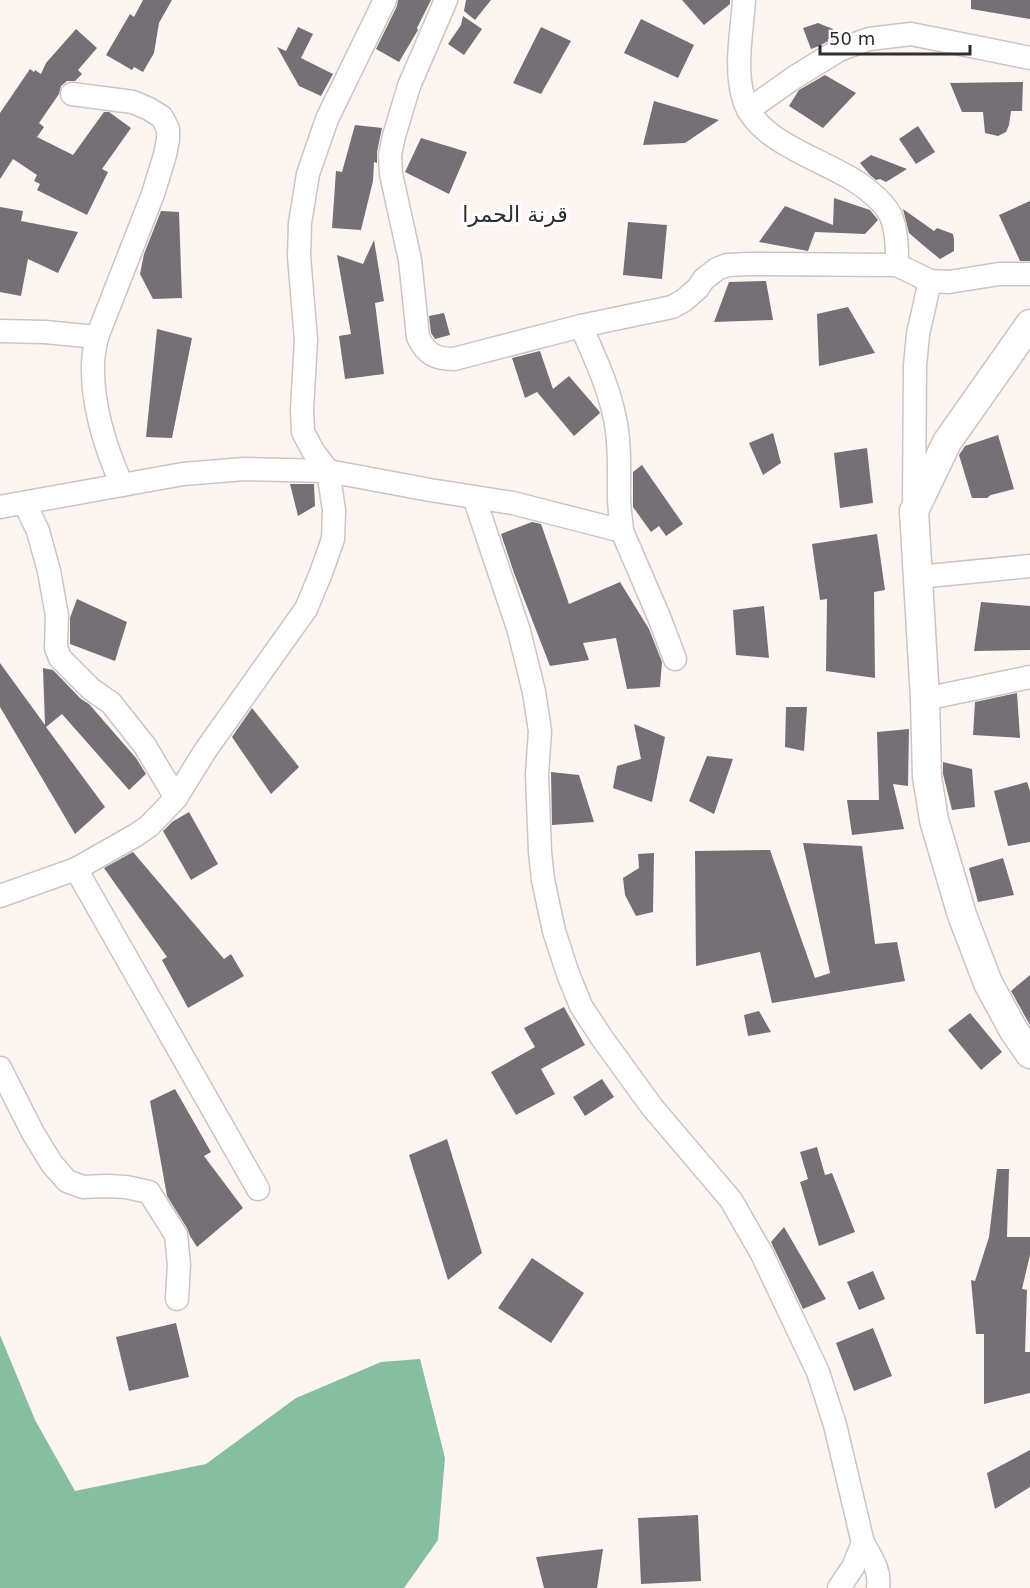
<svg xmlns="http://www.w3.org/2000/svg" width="1030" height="1588" viewBox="0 0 1030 1588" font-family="'DejaVu Sans','Noto Naskh Arabic',sans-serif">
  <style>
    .forest { fill: #86bfa0 }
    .building { fill: #757075 }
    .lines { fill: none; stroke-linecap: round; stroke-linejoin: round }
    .minor-casing { stroke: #ccc5c1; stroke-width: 25 }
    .tertiary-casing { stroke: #ccc5c1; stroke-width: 31 }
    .minor { stroke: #fff; stroke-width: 22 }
    .tertiary { stroke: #fff; stroke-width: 28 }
    .labels { text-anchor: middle; stroke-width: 6; stroke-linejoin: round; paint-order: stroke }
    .quarter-label { font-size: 22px; fill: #302d2c; stroke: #fff }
  </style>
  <rect width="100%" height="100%" fill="#fcf5f1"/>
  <path class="forest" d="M0,1335l35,85 40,71 131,-27 90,-66 85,-36 39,-3 25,99 -7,82 -34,48h-404z"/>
  <g class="building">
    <path d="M143,0h29l-13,23 -5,30 -11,19 -9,-5 -2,3 -26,-15 24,-41 4,3z"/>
    <path d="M398,0h33l-14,28 1,2 -19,32 -23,-13 21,-43z"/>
    <path d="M466,0h25l-16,20 -11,-9z"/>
    <path d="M682,0h48v4l-26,21z"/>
    <path d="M971,0h59v19l-59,-10z"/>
    <path d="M463,16l19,13 -18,26 -16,-11 13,-19z"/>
    <path d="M641,19l53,26 -16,33 -54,-25z"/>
    <path d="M818,23l15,6 1,9 -15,8 -8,3 -8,-21z"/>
    <path d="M298,27l15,7 -12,24 32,16 -12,22 -22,-10 -22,-39 9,4z"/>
    <path d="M541,27l30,14 -30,53 -28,-11z"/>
    <path d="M76,29l21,19 -19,22 4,4 -7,7h-8l-6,5 -2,8 -20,29 5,4 -7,10 36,18 31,-43h5l22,16 -29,41 6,3 -21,43 -50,-25 3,-6 -6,-3 3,-6 -24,-16 -13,20v-66l30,-44 4,3 1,-2 6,4 5,-11z"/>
    <path d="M825,75l31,18 -33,35 -34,-22 10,-16z"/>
    <path d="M1023,82l-1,29h-11l-2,14 -3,7 -8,4 -13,-3 -2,-21h-21l-12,-29z"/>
    <path d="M654,101l65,19 -34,23 -42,2z"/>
    <path d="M355,125l27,3 -5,24v11l-3,-1 -1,19 -12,49 -29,-2 4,-57 6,1z"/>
    <path d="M918,126l17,26 -19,12 -17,-25z"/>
    <path d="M421,138l46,14 -18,42 -44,-22z"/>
    <path d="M871,155l5,2 31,12 -21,13 -6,-3 -4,1 -6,-5 -10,-12z"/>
    <path d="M834,198l36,12 8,10 -13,14 -50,-2 -7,19 -49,-9 26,-36 48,19z"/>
    <path d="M1030,201v60h-10l-21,-46z"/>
    <path d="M0,207l23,4 -2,10 57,11 -20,41 -30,-14 -7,37 -21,-4z"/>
    <path d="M903,209l31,22 3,-3 16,6 1,5v12l-14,8 -16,-13 -15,-13z"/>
    <path d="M161,211l18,1 3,86 -29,1 -13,-25 4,-20z"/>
    <path d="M628,222l39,3 -5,54 -39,-4z"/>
    <path d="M374,240l10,61 -9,2 9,71 -39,5 -6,-43 12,-2 -14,-79 26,9z"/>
    <path d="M766,281l7,39 -59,2 15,-40z"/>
    <path d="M848,307l27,46 -56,13 -2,-52z"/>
    <path d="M444,313l6,22 -15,4 -4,-6 -2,-17z"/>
    <path d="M157,329l35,9 -20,100 -26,-1z"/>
    <path d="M540,351l13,38 16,-13 30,35 1,2 -26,23 -37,-44 -12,6 -13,-40z"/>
    <path d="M773,433l8,30 -18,12 -14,-32z"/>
    <path d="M998,435l16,54 -23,6 -4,3h-15l-13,-43 6,-9z"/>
    <path d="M867,448l6,55 -33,5 -6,-55z"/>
    <path d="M642,465l41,59 -17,12 -7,-10 -8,6 -18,-25v-35z"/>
    <path d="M290,484h24l1,22 -17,10z"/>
    <path d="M532,522l9,2 28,80 51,-22 29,47 13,33 -2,25 -33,2 -11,-51 -33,5 6,17 -39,6 -36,-93 -13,-39z"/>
    <path d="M877,534l8,56 -11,2 1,86 -49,-7 1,-72 -7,1 -8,-56z"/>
    <path d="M77,599l50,23 -12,39 -45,-17v-26z"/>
    <path d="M981,602l49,4v44l-56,1z"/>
    <path d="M764,606l5,52 -33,-3 -3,-45z"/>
    <path d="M0,663l45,62 -2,-57 10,2 28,29 8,5 47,54 10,16 -17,16 -67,-76 -16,13 59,80 -30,27 -75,-127z"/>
    <path d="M1017,693l3,45 -47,-3 2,-33z"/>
    <path d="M786,707h21l-3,44 -19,-4z"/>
    <path d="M252,708l47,59 -28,27 -39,-57z"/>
    <path d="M634,724l31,13 -13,65 -39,-14 4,-22 24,-7z"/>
    <path d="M909,729l-1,57 -15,-2 11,45 -52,6 -5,-35h32l-2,-68z"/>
    <path d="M707,756l26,3 -19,55 -25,-13z"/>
    <path d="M943,762l29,7 3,38 -23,3 -9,-36z"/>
    <path d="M551,772l28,3 15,47 -42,3z"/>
    <path d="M1027,782l3,9v51l-22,4 -14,-55z"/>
    <path d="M189,812l29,52 -27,16 -28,-49 9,-9z"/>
    <path d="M803,843l59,3 13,98 22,-2 8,39 -133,22 -12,-51 -64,14 -1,-115 75,-1 45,128 15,-5z"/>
    <path d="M133,852l91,107 7,-5 13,22 -56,32 -26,-48 5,-3 -63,-89z"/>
    <path d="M654,853l-1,59 -17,4 -11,-21 -2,-17 16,-10 -1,-14z"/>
    <path d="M1003,858l11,37 -36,7 -9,-34z"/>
    <path d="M1030,975v50l-19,-34z"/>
    <path d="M564,1007l21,38 -44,24 14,25 -39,21 -25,-43 44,-25 -11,-19z"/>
    <path d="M759,1011l12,21 -23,4 -4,-21z"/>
    <path d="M970,1013l32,39 -21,18 -33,-40z"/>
    <path d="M602,1079l12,18 -29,19 -12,-19z"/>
    <path d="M175,1089l36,63 -7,4 39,52 -46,39 -7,-11 -3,-8 -20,-32 -17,-95z"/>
    <path d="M447,1139l35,114 -34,27 -39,-125z"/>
    <path d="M817,1147l8,28 7,-2 23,59 -36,14 -19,-64 8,-3 -8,-27z"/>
    <path d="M997,1169h12l-2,68h23v18l-8,34 5,1 -2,62h5v41l-46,11v-70h-8l-5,-54 4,1 14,-44z"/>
    <path d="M784,1227l42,72 -23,10 -32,-67z"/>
    <path d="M532,1258l52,35 -33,50 -53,-35z"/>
    <path d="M873,1271l12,28 -26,11 -12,-28z"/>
    <path d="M176,1323l13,54 -60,14 -13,-54z"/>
    <path d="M873,1328l19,48 -38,15 -18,-48z"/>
    <path d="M1030,1450v37l-35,22 -8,-36z"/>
    <path d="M698,1515l3,66 -60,3 -3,-66z"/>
    <path d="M603,1549l-6,39h-53l-8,-31z"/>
  </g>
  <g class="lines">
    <defs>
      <g id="minor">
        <path d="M446,0l-37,86 -15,50 -4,19 1,19 19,86 8,77c8,17 17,22 36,22l127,-33 91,-19 11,-6 15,-13 6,-9 13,-10 10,-4 22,-1 148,1 33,16 19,1 50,-8h31"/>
        <path d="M744,0c-2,33 -10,68 0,100 15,47 91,61 126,92 9,7 16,14 21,24 6,15 6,33 6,49"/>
        <path d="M72,94l61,8 16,7 13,8 6,12v10l-3,16 -12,39 -56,143"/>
        <path d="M748,110l47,-33 44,-27 30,-11 42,-5 119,24"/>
        <path d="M0,331l45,1 52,5c-2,9 -4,19 -4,28 -1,42 12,82 29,120"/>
        <path d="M474,497l45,134 15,61 6,39 -3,43 3,78 3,28 11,51 14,43 13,32 21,32 50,69 79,93 31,54 56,118 17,53 28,118c8,14 18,28 15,45"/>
        <path d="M25,504l13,27 11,40 8,45 -1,32 4,10 31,31 20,14 34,43 31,52"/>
        <path d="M0,507l183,-33 61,-5 84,2 102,19 83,13 109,28c-1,-14 -4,-28 -3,-42 0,-23 1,-47 -4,-70 -6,-32 -21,-63 -34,-93"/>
        <path d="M914,507l1,-141 3,-32 12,-53"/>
        <path d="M622,531l37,86 16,42"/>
        <path d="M918,577l112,-11"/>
        <path d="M925,699l105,-22"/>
        <path d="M76,869l182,320"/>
        <path d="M0,896l76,-27 60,-34 13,-9 27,-28 29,-47 81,-114 20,-28 15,-36 12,-34 1,-29 -6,-39 -15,-20 -10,-19 -1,-22 4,-70 -7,-84 1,-33 8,-49 19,-55 58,-119"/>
        <path d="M0,1068l33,65 19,31 15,17 16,6 24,-1 19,1 23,5 27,43 3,30 -2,34"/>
        <path d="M839,1588l14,-21 10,-24"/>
      </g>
      <path id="tertiary" d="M1030,324l-83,118 -33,69 11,188 2,78 7,43 28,95 26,68 26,48 16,23"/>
    </defs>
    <use href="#minor" class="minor-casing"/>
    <use href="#tertiary" class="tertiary-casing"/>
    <use href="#minor" class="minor"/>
    <use href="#tertiary" class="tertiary"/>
  </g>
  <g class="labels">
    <g class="quarter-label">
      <text x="515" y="222">قرنة الحمرا</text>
    </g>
  </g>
  <path d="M820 45v9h150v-9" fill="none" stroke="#302d2c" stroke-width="3"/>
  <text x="829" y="45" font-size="18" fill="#302d2c" stroke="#ffffff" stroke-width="4.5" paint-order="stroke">50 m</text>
</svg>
